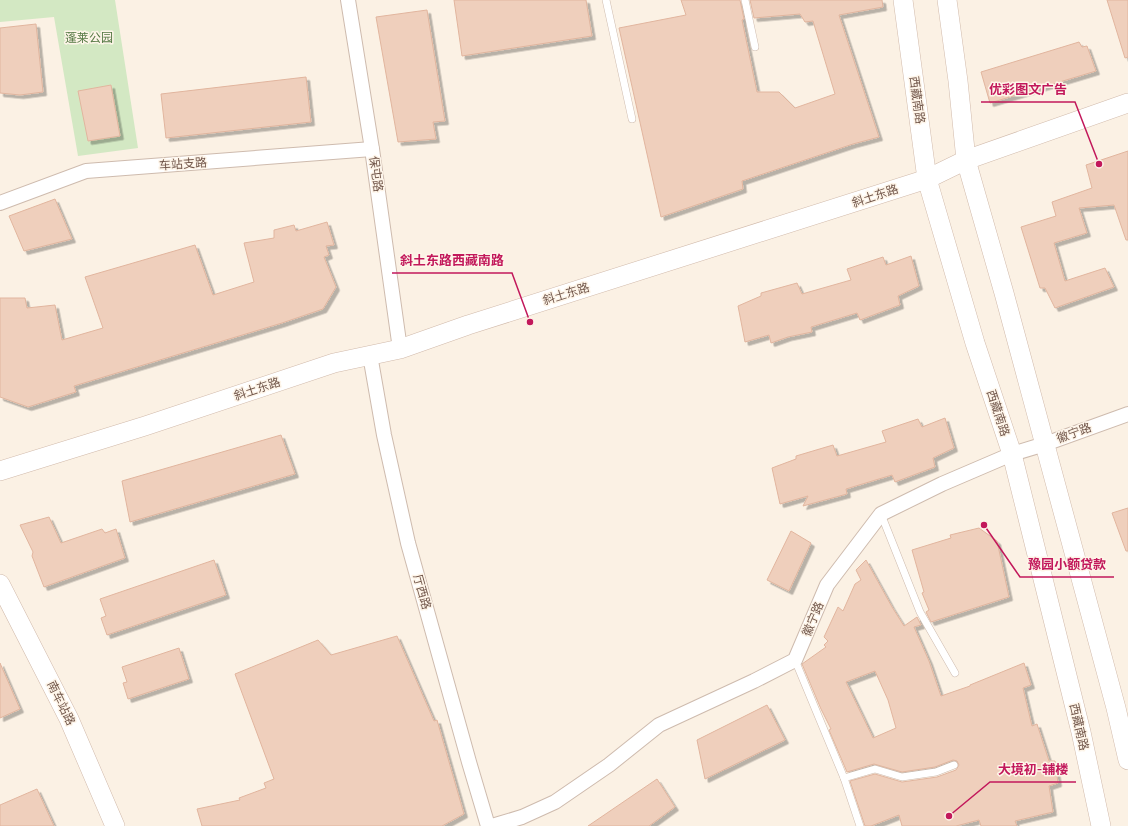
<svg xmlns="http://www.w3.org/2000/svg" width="1128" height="826" viewBox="0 0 1128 826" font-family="Manrope,'Noto Sans SC',sans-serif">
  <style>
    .green { fill: #d3e8c3 }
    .building { fill: #efcfbc; stroke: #e1b59e; fill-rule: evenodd; filter: url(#shadow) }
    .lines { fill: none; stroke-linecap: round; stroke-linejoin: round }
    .lane-casing { stroke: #cebbae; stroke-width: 8 }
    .street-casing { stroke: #cebbae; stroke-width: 16 }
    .secondary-casing { stroke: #d1baab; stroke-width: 20 }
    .lane { stroke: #fff; stroke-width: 7 }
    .street { stroke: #fff; stroke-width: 14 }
    .secondary { stroke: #fff; stroke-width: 19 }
    .labels { text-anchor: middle; stroke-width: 3; stroke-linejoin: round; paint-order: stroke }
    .park-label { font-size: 12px; fill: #547843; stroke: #fef5e9 }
    .street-label { font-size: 12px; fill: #72574b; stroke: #fef5e9 }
    .leader { fill: none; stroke: #c2185b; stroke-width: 1.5 }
    .callout-dot { fill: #c2185b; stroke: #fef5e9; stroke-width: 1.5 }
    .callout-label { font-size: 13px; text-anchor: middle; font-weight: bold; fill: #c2185b; stroke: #fef5e9; stroke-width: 3; stroke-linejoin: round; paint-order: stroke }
  </style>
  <defs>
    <filter id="shadow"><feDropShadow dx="3.5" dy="3.5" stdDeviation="0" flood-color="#0004"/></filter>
  </defs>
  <rect width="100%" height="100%" fill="#fbf1e4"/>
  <path class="green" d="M0,0h115l23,148 -60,8 -24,-139 -54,5z"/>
  <g class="building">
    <path d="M454,0h132l6,36 -130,20z"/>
    <path d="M681,0h59l4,19 -2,1 15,72h22l16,16 40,-14 -22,-73 -8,1 -5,-8 -46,4 -4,-18h132l1,7 -44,8 40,122 -26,7 -111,37 1,8 -82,28 -42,-189 67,-13z"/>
    <path d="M1107,0h21v57l-3,1z"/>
    <path d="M427,10l18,111 -12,1 3,17 -38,3 -22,-125z"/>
    <path d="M36,24l7,68 -23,3 -20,-2v-65z"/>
    <path d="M1079,42l3,5 5,-1 9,25 -106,32 -9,-31z"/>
    <path d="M306,77l5,45 -145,16 -5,-44z"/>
    <path d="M111,85l9,51 -32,5 -10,-50z"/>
    <path d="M1128,151v89h-2l-12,-35 -35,3 8,25 -33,10 11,38 40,-13 9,19 -59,21 -10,-20h-5l-19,-61 35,-11 -4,-14 40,-14 -6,-23z"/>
    <path d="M55,199l17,40 -48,12 -15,-35z"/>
    <path d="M327,222l7,23 -8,1 3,9 -5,2 12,30 -13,22 -41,14 -208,63 2,6 -48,15 -28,-10v-99h25l2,10 28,-3 7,35 41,-12 -18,-51 110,-32 18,50 41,-13 -10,-39 30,-5v-8l20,-5 2,6z"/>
    <path d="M911,256l8,30 -21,10 2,9 -40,15 -3,-7 -46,14 1,5 -24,5 -17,6 -2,-8 -24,7 -7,-36 23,-10v-3l36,-10 5,11 49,-14 -4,-11 36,-12 3,8z"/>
    <path d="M945,418l9,30 -21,10 2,9 -40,15 -3,-7 -46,14 1,5 -44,12 5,-10 -28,8 -8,-36 24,-9v-3l37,-11 4,11 49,-14 -4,-11 36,-12 4,8z"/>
    <path d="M281,435l14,39 -165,48 -8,-41z"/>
    <path d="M1128,508v43h-2l-14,-38z"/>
    <path d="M49,517l12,26 41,-14 3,4 11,-4 9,29 -81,29 -12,-31 1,-4 -13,-27z"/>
    <path d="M979,528l18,13 12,56 -78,25 -5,-10 3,-2 -7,-17 2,-1 -12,-42 39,-12 -1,-3z"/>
    <path d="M791,531l20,12 -22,48 -22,-11z"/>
    <path d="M214,560l12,35 -119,40 -6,-17 5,-2 -6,-17z"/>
    <path d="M866,560l26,47 12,19 13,-9 4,8 -7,2 15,34 12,35 29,-10v-1l54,-22 7,22 -8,3 9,38 5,-2 12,37h6l3,22 -9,3 4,26 -38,9 2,5h-36l-2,-6 -23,6h-54l-3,-11 -28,11h-6l-15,-45 25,-7 27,8 35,-5 19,-7 3,-5 -2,-4 -4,-1 -18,7 -33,5 -28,-8 -27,8 -18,-42 2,-1 -10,-20 -19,-45 24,-17 -2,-2 4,-4 -4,-4 14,-30 5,4 12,-27 6,-4 -5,-10zM875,671l13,29 8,28 -23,10 -27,-56z"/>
    <path d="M397,636l37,85 3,-1 27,94 -22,12h-240l-5,-17 43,-9 -1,-2 27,-10 -2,-5 10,-4 -39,-105 83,-34 13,15z"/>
    <path d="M179,648l10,31 -61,20 -5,-16 4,-1 -5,-15z"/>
    <path d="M0,663l20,46 -20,9z"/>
    <path d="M767,705l18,35 -80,39 -8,-39z"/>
    <path d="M657,779l18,28 -26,19h-61z"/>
    <path d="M37,789l17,37h-54v-21z"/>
  </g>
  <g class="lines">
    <defs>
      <g id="lane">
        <path d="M606,0l26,119"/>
        <path d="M745,0l10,47"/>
        <path d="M881,514l39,98 35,61"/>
        <path d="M795,660l49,118 16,48"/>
        <path d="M844,778l31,-9 27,8 34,-5 18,-7"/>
      </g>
      <g id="street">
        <path d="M348,0l24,149 28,200"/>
        <path d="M0,203l86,-32 286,-22"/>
        <path d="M370,355l14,80 24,108 61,219 19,64"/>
        <path d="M492,826l30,-9 33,-15 54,-37 50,-40 95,-44 41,-21 32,-75 54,-71 61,-30 70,-30 33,-10 83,-30"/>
      </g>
      <g id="secondary">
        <path d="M903,0l24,179 48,164 37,111 69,278 20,94"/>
        <path d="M947,0l11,81 8,79 38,133 112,415 12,52"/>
        <path d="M0,471l145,-45 189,-63 66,-14 68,-24 459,-146 39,-19 162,-57"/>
        <path d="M0,584l69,135 46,107"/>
      </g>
    </defs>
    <use href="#lane" class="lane-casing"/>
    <use href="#street" class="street-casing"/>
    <use href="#secondary" class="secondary-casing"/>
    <use href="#lane" class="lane"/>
    <use href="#street" class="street"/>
    <use href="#secondary" class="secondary"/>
  </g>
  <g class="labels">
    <g class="park-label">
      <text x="89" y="42">蓬莱公园</text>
    </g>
    <g class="street-label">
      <text transform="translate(917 100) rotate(82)" y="4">西藏南路</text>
      <text transform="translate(183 164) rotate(-4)" y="4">车站支路</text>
      <text transform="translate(376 174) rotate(82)" y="4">保屯路</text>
      <text transform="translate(875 196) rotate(-18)" y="4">斜土东路</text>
      <text transform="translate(566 294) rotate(-17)" y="4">斜土东路</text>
      <text transform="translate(257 389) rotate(-18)" y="4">斜土东路</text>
      <text transform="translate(998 413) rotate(72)" y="4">西藏南路</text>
      <text transform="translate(1074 433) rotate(-20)" y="4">徽宁路</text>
      <text transform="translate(422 592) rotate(74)" y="4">厅西路</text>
      <text transform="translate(813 619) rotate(-67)" y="4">徽宁路</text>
      <text transform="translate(61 703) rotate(64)" y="4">南车站路</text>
      <text transform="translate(1079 727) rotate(77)" y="4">西藏南路</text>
    </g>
  </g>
  <path class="leader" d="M1099 164L1075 102H981M530 322L512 273H392M984 525L1020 577H1114M949 816L990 782H1076"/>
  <g class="callout-dot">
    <circle cx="1099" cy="164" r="4"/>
    <circle cx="530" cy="322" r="4"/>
    <circle cx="984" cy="525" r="4"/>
    <circle cx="949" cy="816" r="4"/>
  </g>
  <g class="callout-label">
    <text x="1028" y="94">优彩图文广告</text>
    <text x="452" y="265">斜土东路西藏南路</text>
    <text x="1067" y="569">豫园小额贷款</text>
    <text x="1033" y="774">大境初-辅楼</text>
  </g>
</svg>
